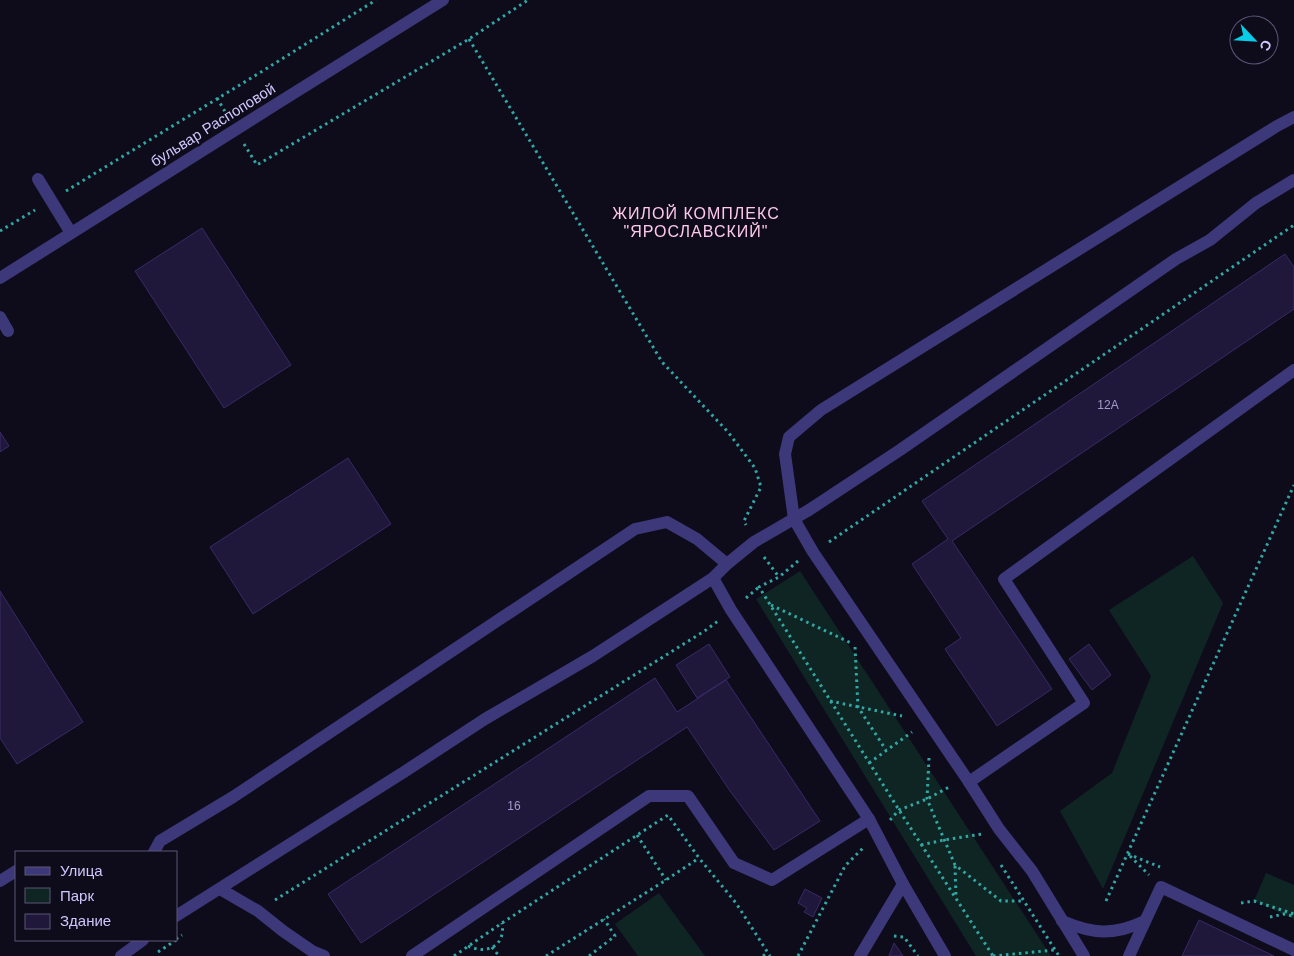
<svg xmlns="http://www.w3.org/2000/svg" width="1294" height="956" viewBox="0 0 1294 956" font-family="Helvetica,sans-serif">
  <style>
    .green { fill: #0f2524 }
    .building { fill: #20183b; stroke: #382b67 }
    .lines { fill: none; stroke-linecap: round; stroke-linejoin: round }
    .path { stroke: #30a8a4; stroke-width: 3; stroke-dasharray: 2.5 4; stroke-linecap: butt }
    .minor { stroke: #3c3879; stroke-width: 12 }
    .labels { text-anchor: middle; stroke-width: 5; stroke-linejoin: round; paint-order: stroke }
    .number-label { font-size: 12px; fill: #a39bcc }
    .street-label { font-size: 15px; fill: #cfc7fd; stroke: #0e0b1b }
    .neighbourhood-label { font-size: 16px; letter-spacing: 1px; fill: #fdc9e9; stroke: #0e0b1b }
  </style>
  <rect width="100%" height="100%" fill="#0e0b1b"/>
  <g class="green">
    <path d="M1193,556l30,47 -120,286 -43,-78 52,-38 39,-97 -42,-66z"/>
    <path d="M800,571l251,385h-75l-220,-357z"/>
    <path d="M1266,873l28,12v34l-40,-18z"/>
    <path d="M659,893l46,63h-67l-23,-32z"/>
  </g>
  <g class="building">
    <path d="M202,228l89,137 -67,43 -89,-137z"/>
    <path d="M1285,254l9,13v42l-342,232 100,148 -55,37 -52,-77 16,-11 -49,-74 36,-25 -26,-38z"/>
    <path d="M0,432l9,14 -9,6z"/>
    <path d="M348,458l43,66 -138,90 -43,-67z"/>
    <path d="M0,591l83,131 -66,42 -17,-26z"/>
    <path d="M709,644l21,33 -33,21 -21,-33z"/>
    <path d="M1089,644l22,31 -19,15 -23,-31z"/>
    <path d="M655,678l22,34 49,-32 94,141 -46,29 -44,-59 -43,-64 -326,216 -33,-49z"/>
    <path d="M805,889l17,9 -9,19 -9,-5 3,-4 -9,-5z"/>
    <path d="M1199,920l56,27 19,9h-92z"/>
    <path d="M894,943l9,13h-14z"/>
  </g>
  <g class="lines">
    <g class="path">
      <path d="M469,39l193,323 66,70 27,36 6,19 -17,34 2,4"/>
      <path d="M217,98l10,17"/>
      <path d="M244,144l13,21 212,-126 59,-39"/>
      <path d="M66,191l195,-119 115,-72"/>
      <path d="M0,231l35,-21"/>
      <path d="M829,542l465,-317"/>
      <path d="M764,557l15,20"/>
      <path d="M798,561l-19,16 -20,10 140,223 94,146"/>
      <path d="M746,598l13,-11"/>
      <path d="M771,605l80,38"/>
      <path d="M855,647l3,60 28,43"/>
      <path d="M830,701l72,15"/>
      <path d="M929,758l-2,41 28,66 46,36h22"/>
      <path d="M869,763l43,-31"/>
      <path d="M890,820l9,-10 28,-11 24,-13"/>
      <path d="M637,835l29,45"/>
      <path d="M921,845l23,-5 38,-6"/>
      <path d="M1128,854l32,13"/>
      <path d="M1130,856l19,19"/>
      <path d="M1001,865l58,91"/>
      <path d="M955,866l1,31"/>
      <path d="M275,900l431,-270 12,-9"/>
      <path d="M1106,901l188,-416"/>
      <path d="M1241,903l13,-2 40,13"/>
      <path d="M1270,917l14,-3 9,2"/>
      <path d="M894,936l10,1 14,19"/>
      <path d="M176,939l6,-4"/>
      <path d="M468,946c19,9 38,0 34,-23"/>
      <path d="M492,947l7,9"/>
      <path d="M158,952l18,-12"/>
      <path d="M454,956l48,-33 166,-108 31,43 37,45 34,53"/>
      <path d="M546,956l120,-76 33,-22"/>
      <path d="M589,956l26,-20 -11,-17"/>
      <path d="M763,956l4,-3"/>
      <path d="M798,956l47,-90 18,-18"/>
      <path d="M993,956l62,-6"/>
    </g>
    <g class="minor">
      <path d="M38,179l33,54"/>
      <path d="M0,278l278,-175 165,-103"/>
      <path d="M0,317l8,14"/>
      <path d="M713,578l18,32 138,209 34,65"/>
      <path d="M969,782l115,-79 -80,-124 290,-209"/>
      <path d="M154,852l6,-11 73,-44 402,-268 32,-7 30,17 30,25"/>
      <path d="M0,881l16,-10"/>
      <path d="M220,889l38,22 25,20 29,20 12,5"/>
      <path d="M176,916l228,-144 81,-53 108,-63 120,-78 14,-14 27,-22 55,-32 91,-60 276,-191 34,-19 46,-37 38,-23"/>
      <path d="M1062,921c31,13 51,15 83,0"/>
      <path d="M121,956l22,-16"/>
      <path d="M412,956l237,-160h39l46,67 38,17 97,-61"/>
      <path d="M860,956l43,-72 42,72"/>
      <path d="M1084,956l-52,-85 -33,-42 -30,-47 -156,-230 -19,-33 -9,-65 4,-17 32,-27 456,-284 17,-9"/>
      <path d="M1129,956l32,-69 133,63"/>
    </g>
  </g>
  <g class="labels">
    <g class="number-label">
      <text x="1108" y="409">12А</text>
      <text x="514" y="810">16</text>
    </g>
    <g class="street-label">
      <text transform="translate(213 125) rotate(-32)" y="5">бульвар Распоповой</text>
    </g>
    <g class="neighbourhood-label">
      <text x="696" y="219">ЖИЛОЙ КОМПЛЕКС<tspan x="696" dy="18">"ЯРОСЛАВСКИЙ"</tspan></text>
    </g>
  </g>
  <rect x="15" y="851" width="162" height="90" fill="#0e0b1b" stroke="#5b5675"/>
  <rect x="25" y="867" width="25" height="8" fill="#3c3879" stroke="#5b5675"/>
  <text x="60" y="876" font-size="15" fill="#cfc7fd">Улица</text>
  <rect x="25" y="888" width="25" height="15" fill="#0f2524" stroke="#5b5675"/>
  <text x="60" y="901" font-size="15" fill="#cfc7fd">Парк</text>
  <rect x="25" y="914" width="25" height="15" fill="#20183b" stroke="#5b5675"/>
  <text x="60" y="926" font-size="15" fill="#cfc7fd">Здание</text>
  <g transform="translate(1254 40) rotate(115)"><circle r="24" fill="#0e0b1b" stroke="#5b5675"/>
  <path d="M0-4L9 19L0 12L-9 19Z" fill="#08cde9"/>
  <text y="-8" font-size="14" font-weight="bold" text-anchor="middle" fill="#cfc7fd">С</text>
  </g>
</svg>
